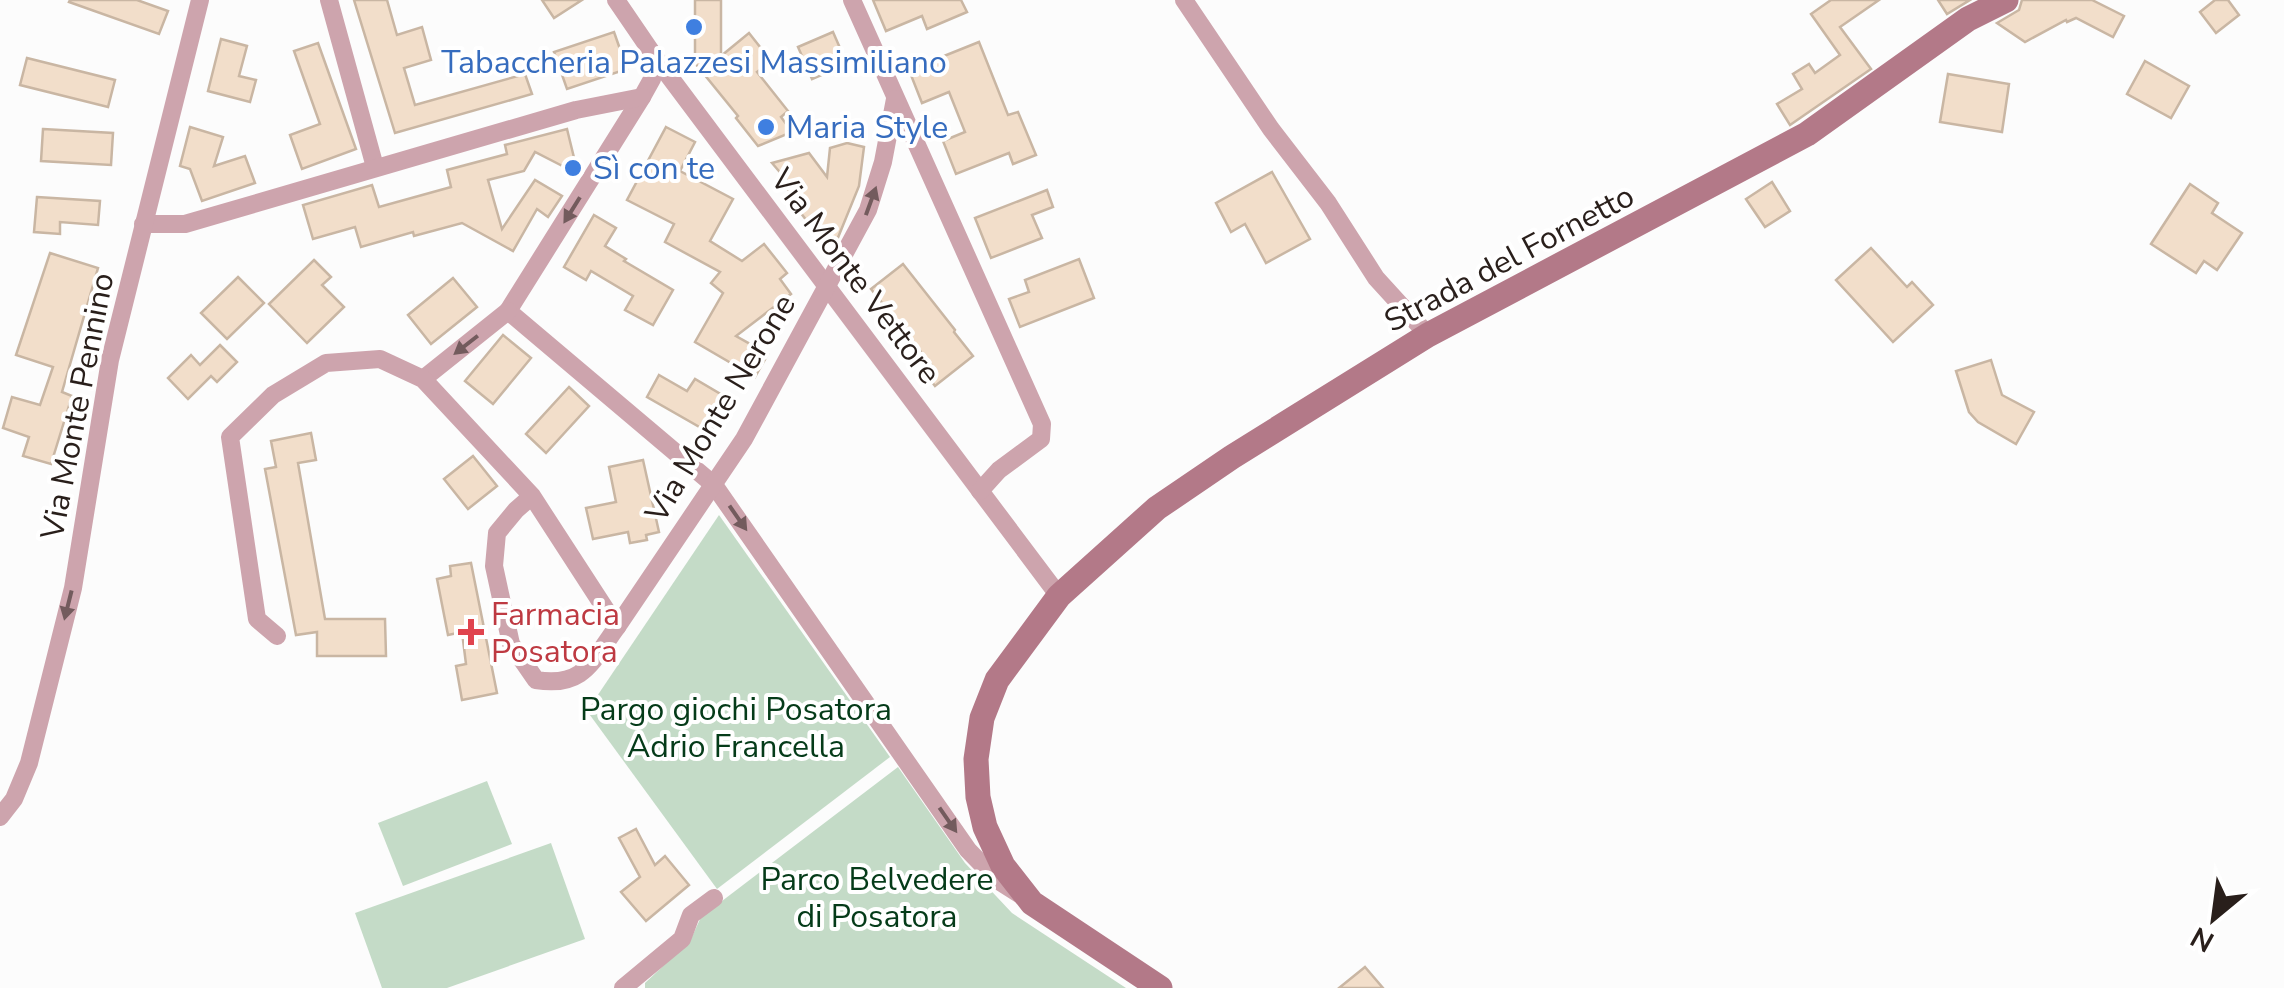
<svg xmlns="http://www.w3.org/2000/svg" width="2284" height="988" viewBox="0 0 2284 988" font-family="'Nunito Sans',sans-serif">
  <style>
    .green { fill: #c4dbc7 }
    .building { fill: #f2deca; stroke: #c9b6a3; stroke-width: 2.5 }
    .lines { fill: none; stroke-linecap: round; stroke-linejoin: round }
    .street { stroke: #cda4ad; stroke-width: 18 }
    .secondary { stroke: #b37988; stroke-width: 25 }
    .oneway { fill: #735b5d }
    .shop-dot { fill: #3f7fe0; stroke: #fff; stroke-width: 4 }
    .health-dot { fill: #e0444e; stroke: #fff; stroke-width: 4 }
    .labels { text-anchor: middle; stroke-width: 8; stroke-linejoin: round; paint-order: stroke }
    .shop-label { font-size: 32px; fill: #366cbe; stroke: #fff; text-anchor: start }
    .street-label { font-size: 32px; fill: #291f1b; stroke: #fff }
    .health-label { font-size: 32px; fill: #be3a42; stroke: #fff; text-anchor: start }
    .park-label { font-size: 32px; fill: #053b19; stroke: #fff }
  </style>
  <rect width="100%" height="100%" fill="#fcfcfc"/>
  <g class="green">
    <path d="M719,515l171,242 -173,132 -130,-178z"/>
    <path d="M898,767l67,96 47,50 114,75h-481v-5l45,-42 11,-24z"/>
    <path d="M487,781l25,63 -109,42 -25,-63z"/>
    <path d="M551,843l34,96 -138,49h-65l-27,-75z"/>
  </g>
  <g class="building">
    <path d="M70,0h67l31,11 -9,23 -90,-32z"/>
    <path d="M354,0h33l10,35 25,-8 9,33 -27,8 11,37 110,-31 7,20 -137,39z"/>
    <path d="M542,0h40l-28,18z"/>
    <path d="M695,0h26v56l28,-23 22,28 -14,11 31,39 -7,6 11,15 -34,14 -22,-28 2,-2 -43,-53z"/>
    <path d="M873,0h88l6,12 -40,17 -5,-13 -36,15z"/>
    <path d="M1831,0h48l-39,27 31,42 -81,56 -13,-21 25,-15 -9,-15 16,-10 6,9 25,-18 -29,-41z"/>
    <path d="M1938,0h32l-23,14z"/>
    <path d="M2022,0h70l32,16 -11,21 -37,-19 -9,4 -1,-2 -41,22 -28,-19 22,-13z"/>
    <path d="M2215,0h13l11,15 -23,18 -16,-21z"/>
    <path d="M614,32l13,37 -60,20 -13,-37z"/>
    <path d="M833,32l14,32 -35,15 -14,-32z"/>
    <path d="M221,39l26,7 -8,30 17,4 -6,22 -42,-11z"/>
    <path d="M979,42l29,73 10,-3 18,43 -23,9 -4,-11 -53,21 -13,-33 22,-9 -16,-40 -27,11 -13,-33z"/>
    <path d="M318,43l38,106 -54,20 -12,-34 30,-11 -26,-73z"/>
    <path d="M27,58l88,22 -7,27 -88,-22z"/>
    <path d="M2145,61l44,25 -18,32 -44,-24z"/>
    <path d="M1948,74l61,10 -7,48 -62,-10z"/>
    <path d="M190,127l33,10 -9,29 31,-10 10,27 -53,18 -12,-32 -10,-3z"/>
    <path d="M666,127l29,15 -15,29 53,28 -23,42 32,20 22,-17 23,29 -7,6 11,15 -55,42 32,18 -13,23 -60,-35 28,-49 -12,-10 9,-11 -55,-30 9,-18 -47,-24z"/>
    <path d="M43,129l70,4 -2,32 -70,-4z"/>
    <path d="M567,129l11,45 -43,-22 -11,19 -36,9 14,49 33,-49 27,16 -14,21 -11,-8 -24,42 -51,-28 -48,13 -1,-4 -52,15 -6,-20 -42,12 -10,-34 69,-20 7,22 72,-20 -4,-17 60,-16 -2,-9z"/>
    <path d="M847,143l17,4 -5,39 -22,54 -15,1 -31,-41 3,-2 -8,-11 4,-3 -18,-21 37,-10 18,24 3,-29z"/>
    <path d="M1272,172l38,67 -44,24 -21,-39 -14,8 -15,-29z"/>
    <path d="M1772,182l18,29 -25,16 -19,-28z"/>
    <path d="M2190,184l28,19 -6,10 30,20 -25,37 -13,-9 -8,12 -45,-29z"/>
    <path d="M1047,190l6,17 -21,8 10,23 -51,20 -16,-40z"/>
    <path d="M37,197l63,4 -2,24 -38,-3v12l-26,-2z"/>
    <path d="M594,215l22,13 -11,18 21,13 -2,2 49,29 -20,35 -28,-15 8,-14 -42,-25 -5,9 -22,-13z"/>
    <path d="M1871,248l36,39 5,-5 21,23 -40,37 -57,-62z"/>
    <path d="M50,253l48,15 -36,124 10,4 -21,68 -28,-8 6,-19 -26,-9 9,-31 28,8 13,-38 -37,-12z"/>
    <path d="M1079,259l15,39 -74,29 -11,-28 20,-7 -4,-12z"/>
    <path d="M314,260l17,17 -9,8 22,22 -37,36 -38,-39z"/>
    <path d="M903,264l52,66 -1,2 19,24 -38,30 -10,-13 8,-6 -62,-78z"/>
    <path d="M238,277l26,26 -37,36 -26,-26z"/>
    <path d="M453,278l24,29 -46,37 -23,-29z"/>
    <path d="M503,335l28,23 -38,46 -28,-23z"/>
    <path d="M220,345l17,17 -20,20 -6,-6 -23,23 -20,-21 23,-23 9,10z"/>
    <path d="M1991,360l11,35 32,17 -18,32 -38,-22 -9,-10 -13,-41z"/>
    <path d="M659,375l28,16 8,-12 34,20 -19,34 -63,-36z"/>
    <path d="M569,387l20,19 -43,47 -20,-19z"/>
    <path d="M311,433l5,27 -18,3 27,156h60l1,37h-69v-24l-21,3 -31,-166 11,-2 -5,-26z"/>
    <path d="M473,456l24,30 -29,23 -24,-30z"/>
    <path d="M643,460l16,72 -13,3 1,5 -17,3 -2,-11 -35,7 -7,-31 30,-6 -7,-35z"/>
    <path d="M471,563l26,130 -35,7 -6,-34 10,-2 -4,-32 -14,3 -11,-56 14,-3 -1,-10z"/>
    <path d="M636,829l19,36 10,-9 24,29 -43,36 -25,-29 19,-15 -21,-39z"/>
    <path d="M1365,967l18,21h-44z"/>
  </g>
  <g class="lines">
    <g class="street">
      <path d="M329,0l46,167"/>
      <path d="M616,0l41,60 402,536"/>
      <path d="M852,0l190,424 -1,15 -42,31 -19,21"/>
      <path d="M1184,0l87,129 57,74 48,75 52,57"/>
      <path d="M657,60l-5,19 -10,18 -134,214 206,174 254,365 29,30 22,14"/>
      <path d="M143,224h42l391,-114 66,-13"/>
      <path d="M423,379l85,-68"/>
      <path d="M617,627l127,-188 124,-229 15,-48 12,-63"/>
      <path d="M277,636l-20,-17 -27,-182 43,-42 53,-32 54,-4 43,20 109,117 85,131c-25,34 -33,61 -81,53l-25,-36 -17,-78 3,-33 19,-23 16,-14"/>
      <path d="M0,817l14,-18 15,-36 44,-175 37,-228 90,-360"/>
      <path d="M623,988l59,-49 9,-24 23,-17"/>
    </g>
    <path class="secondary" d="M1160,988l-128,-85 -29,-37 -18,-39 -7,-30 -2,-38 6,-41 15,-38 62,-84 98,-88 75,-51 196,-122 379,-201 161,-115 38,-19"/>
  </g>
  <defs><path id="oneway-solid" d="M-6-.8H1V-3.2L6.5 0L1 3.2V.8H-6Z" transform="scale(2.5)"/></defs>
  <g class="oneway">
    <use href="#oneway-solid" transform="translate(871 201) rotate(-70)"/>
    <use href="#oneway-solid" transform="translate(572 210) rotate(122)"/>
    <use href="#oneway-solid" transform="translate(466 345) rotate(142)"/>
    <use href="#oneway-solid" transform="translate(738 518) rotate(55)"/>
    <use href="#oneway-solid" transform="translate(68 605) rotate(104)"/>
    <use href="#oneway-solid" transform="translate(948 820) rotate(55)"/>
  </g>
  <g class="shop-dot">
    <circle cx="694" cy="27" r="10"/>
    <circle cx="766" cy="127" r="10"/>
    <circle cx="573" cy="168" r="10"/>
  </g>
  <path class="health-dot" d="M466 617h10v10h10v10h-10v10h-10v-10h-10v-10h10z"/>
  <g class="labels">
    <g class="shop-label">
      <text x="694" y="73" text-anchor="middle">Tabaccheria Palazzesi Massimiliano</text>
      <text x="786" y="138">Maria Style</text>
      <text x="593" y="179">Sì con te</text>
    </g>
    <g class="street-label">
      <text transform="translate(1509 258) rotate(-28)" y="11">Strada del Fornetto</text>
      <text transform="translate(856 276) rotate(53)" y="11">Via Monte Vettore</text>
      <text transform="translate(77 406) rotate(-79)" y="11">Via Monte Pennino</text>
      <text transform="translate(720 408) rotate(-59)" y="11">Via Monte Nerone</text>
    </g>
    <g class="health-label">
      <text x="491" y="625">Farmacia<tspan x="491" dy="37">Posatora</tspan></text>
    </g>
    <g class="park-label">
      <text x="736" y="720">Pargo giochi Posatora<tspan x="736" dy="37">Adrio Francella</tspan></text>
      <text x="877" y="890">Parco Belvedere<tspan x="877" dy="37">di Posatora</tspan></text>
    </g>
  </g>
  <g transform="translate(2214 918) rotate(209)" stroke="#ffffff" stroke-width="8" paint-order="stroke">
  <path d="M0-8L18 38L0 25L-18 38Z" fill="#291f1b"/>
  <text y="-15" font-size="28" font-weight="bold" text-anchor="middle" fill="#291f1b">N</text>
  </g>
</svg>
